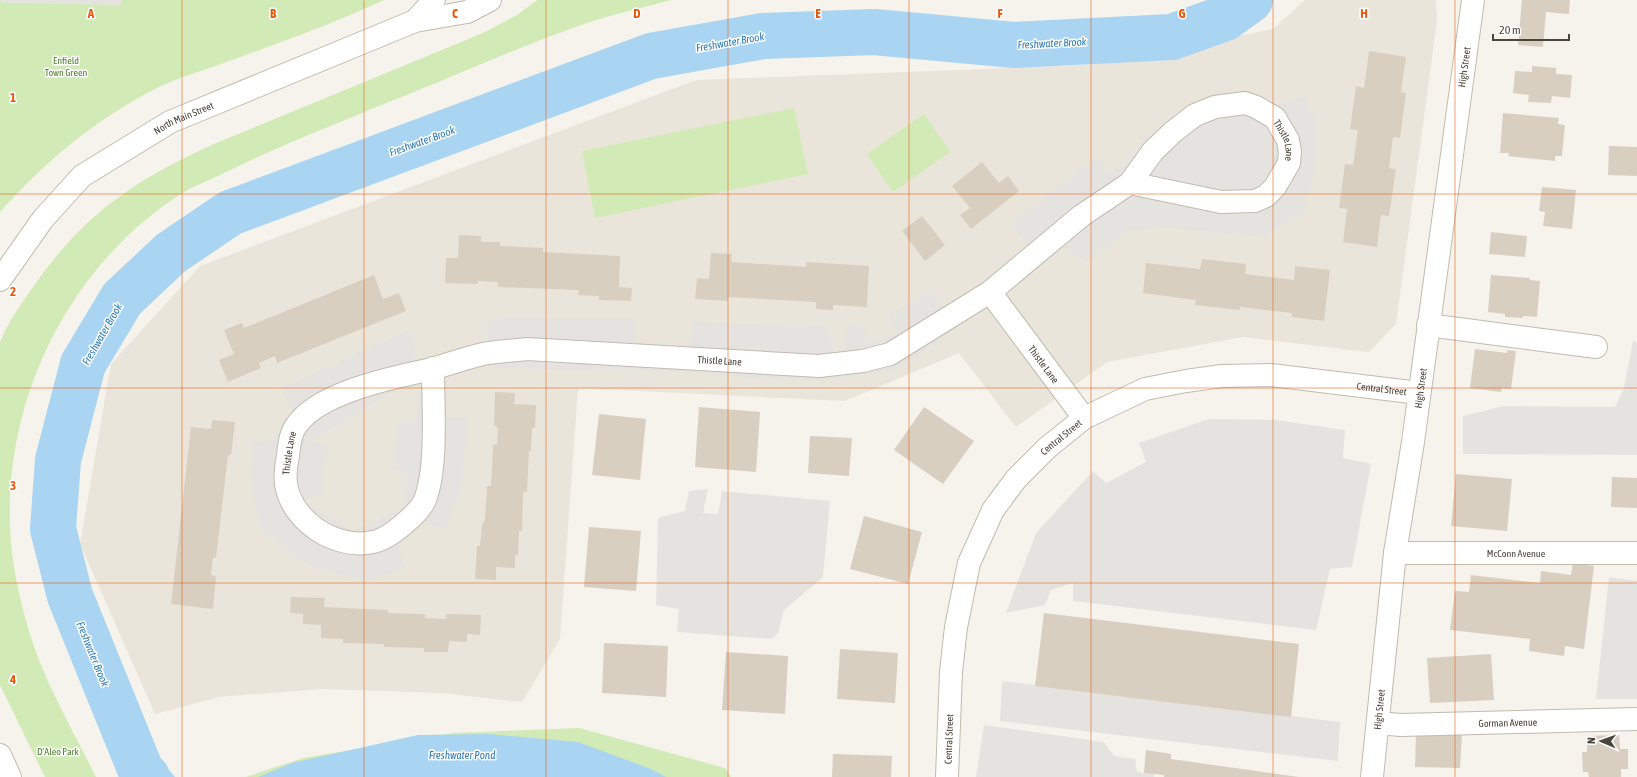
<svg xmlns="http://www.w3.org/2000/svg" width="1637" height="777" viewBox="0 0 1637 777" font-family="'Asap Condensed',sans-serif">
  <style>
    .residential { fill: #eae5da }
    .green { fill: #d2eab5 }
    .parking { fill: #e5e3e0 }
    .water { fill: #a9d4f2 }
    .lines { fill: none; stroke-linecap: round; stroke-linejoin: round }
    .river { stroke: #a9d4f2; stroke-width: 46 }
    .building { fill: #d8cfc1 }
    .minor-casing { stroke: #c2bbae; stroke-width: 24 }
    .minor { stroke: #fff; stroke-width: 22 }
    .grid { fill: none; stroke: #e8590c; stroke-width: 1; stroke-opacity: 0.55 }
    .labels { text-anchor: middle; stroke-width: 3; stroke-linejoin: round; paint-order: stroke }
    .park-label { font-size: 10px; fill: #4a7f2a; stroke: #fff }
    .street-label { font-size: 10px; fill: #4b4439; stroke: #fff }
    .water-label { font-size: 11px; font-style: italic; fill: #2e7ab2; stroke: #fff }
    .grid-label { font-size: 13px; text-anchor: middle; font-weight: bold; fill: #e8590c; stroke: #fff; stroke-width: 3; stroke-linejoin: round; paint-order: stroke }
  </style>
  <rect width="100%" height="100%" fill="#f6f3ec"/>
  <path class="residential" d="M1305,0h131l1,21 -41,303 -27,28 -126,-15 -136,25 -91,65 -57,-74 -114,48 -267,-13 -18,251 -38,63 -81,-9 -120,-4 -102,8 -64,17 -75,-170 31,-180 89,-98 496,-186 395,-15 182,-36z"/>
  <g class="green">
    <path d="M0,0h384c-53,25 -109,44 -163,64 -23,8 -47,15 -68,26 -61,32 -107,71 -153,122z"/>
    <path d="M537,0h134c-33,9 -67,16 -98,28 -67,24 -133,54 -199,80 -53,22 -107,43 -158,69 -11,5 -22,9 -32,15 -112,70 -179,202 -174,334 1,35 9,71 19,105 15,51 44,99 67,146h-51l-45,-92v-343c8,-20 21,-38 33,-55 52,-74 100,-106 181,-143l269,-111 34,-18z"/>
    <path d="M794,108l14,66 -213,44 -13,-67z"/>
    <path d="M924,114l26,38 -57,40 -26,-38z"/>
    <path d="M579,728l146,40 6,9h-485l57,-19 150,-25z"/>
  </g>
  <g class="parking">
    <path d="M0,0h122v5l-119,-2z"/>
    <path d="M1220,90l53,16 30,-10 14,27v41l-15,49 -38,24 -92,-9 -42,2 -43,31 -25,-13 -21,17 -30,-42 86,-66 10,16 16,-8 30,-30z"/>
    <path d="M929,291l31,35 -65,45 -86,10 -153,-10 -162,-3 -6,-32v-18l146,1 3,24 52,3 5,-24 134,5 7,28h9l4,-31 14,-2 7,21 28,-9 -8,-19z"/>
    <path d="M410,329l7,24 -17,35 -91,54 20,2 -8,50 -19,8 51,29 51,-24 5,-32 -15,-6 1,-48 21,1 1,-32h30l-1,28 22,-1 -7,70 -15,42 -21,-6 -27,23 8,22 -38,13 -46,-11 -26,-11 -37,-33 -9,-48 2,-36 20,-3 22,-25 -13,-25z"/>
    <path d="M1633,341l4,1v113l-174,-1v-38l41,-10 111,1 9,-19z"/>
    <path d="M1209,419l67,1 69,10 -2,28 28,6 -19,103 -22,2 -14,61 -243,-29v-18l-22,7 -6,15 -39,8 30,-80 57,-62 13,12 40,-21 -7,-19z"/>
    <path d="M708,489l-5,24 15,1 4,-23 108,10 -7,76 -39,33 -6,23 -6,6 -95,-7 2,-23 -23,-4 2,-87 27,-7 4,-20z"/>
    <path d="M1609,577l28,4v118h-41z"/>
    <path d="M1002,681l338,41 -2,39 -338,-40z"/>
    <path d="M984,725l120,17 10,14 21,3 2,13 17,2v3h-178z"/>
  </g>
  <g class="water">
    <path d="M489,734l89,8 73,27 15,8h-408l34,-14 126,-28z"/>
    <path d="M162,762l13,15h-46z"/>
  </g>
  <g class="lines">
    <path class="river" d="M147,777l-6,-6 -71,-175 -17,-67 5,-69 25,-96 39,-65 49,-46 59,-40 421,-157 112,-20 111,-4 140,13 158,-8 53,-19 25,-18"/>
  </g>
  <g class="building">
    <path d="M1522,0h48l-1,14 -23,-2 -3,35 -25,-2z"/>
    <path d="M1369,51l37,6 -5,35 5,1 -6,45 -7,-1 -4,31 7,1 -7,47 -8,-1 -4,32 -34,-5 4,-33 -8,-1 6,-44 8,1 5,-35 -8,-1 6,-43 8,2z"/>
    <path d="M1532,66l24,2v6l16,1 -2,23 -18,-2 -1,7 -23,-1 1,-7 -16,-2 2,-22 17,1z"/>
    <path d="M1503,113l56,5 -1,6 7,1 -3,31h-7v5l-47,-5 1,-3h-9z"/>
    <path d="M1609,146l28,1v29l-29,-1z"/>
    <path d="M982,162l17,21 9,-7 11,15 -48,38 -11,-14 10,-7 -18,-22z"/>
    <path d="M1542,187l34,3 -4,39 -29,-3 2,-14 -6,-1z"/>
    <path d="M922,216l23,29 -20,16 -23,-30z"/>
    <path d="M1491,232l36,4 -2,21 -36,-3z"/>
    <path d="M459,235l22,1v6h19v4l43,2v4l77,4 -1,31 13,1 -1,13 -32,-1v-4l-21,-1 1,-5 -81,-3v-5l-20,-1v3l-33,-1 1,-25h12z"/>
    <path d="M711,253l21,1 -1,8 75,5v-5l63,4 -2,41 -34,-2v5l-17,-1v-7l-88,-5v4l-33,-2 2,-21 12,1z"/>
    <path d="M1202,259l44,5 -1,10 49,6 1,-14 35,4 -6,51 -32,-4v-4l-52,-6v3l-45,-5 1,-5 -53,-7 3,-30 54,6z"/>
    <path d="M374,275l9,24 16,-6 7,18 -129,52 -2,-7 -16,7 2,5 -33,14 -9,-22 15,-6 -10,-24 18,-7 2,5z"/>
    <path d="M1491,275l39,3 -1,2 11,1 -3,36 -14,-1v2l-18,-1v-3l-17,-2z"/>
    <path d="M1475,349l32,4v-3l9,1 -5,38 -9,-1 -1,4 -31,-4z"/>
    <path d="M495,392l20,1 -1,11 22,1 -1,23h-3l-1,23h-2l-2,41h-4l-1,39h-3l-1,24h-3v13l-19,-1v13l-21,-1 2,-33h3l2,-21 3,-5 2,-34h4l2,-41h4l1,-17 -4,-3z"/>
    <path d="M699,407l61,5 -4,60 -61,-5z"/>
    <path d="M924,407l50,34 -31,43 -49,-34z"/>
    <path d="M599,414l47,5 -6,61 -48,-5z"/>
    <path d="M212,420l23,2 -4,33h-3l-12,103 -3,-1 -2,18 5,1 -3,33 -42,-5 20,-177 20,2z"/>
    <path d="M810,436l42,2 -3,38 -41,-3z"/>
    <path d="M1456,474l56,5 -5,52 -56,-5z"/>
    <path d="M1612,477l25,1v30l-26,-1z"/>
    <path d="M864,516l58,16 -14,52 -58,-15z"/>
    <path d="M589,527l52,4 -5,60 -52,-4z"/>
    <path d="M1573,563l21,3 -10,83 -19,-3 -1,10 -35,-5 1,-12 -80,-9 5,-39 14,1 2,-17 69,8 1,-12 30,4z"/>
    <path d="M291,597l34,1 -1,9 64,3v3l37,1v4l21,1v-5l35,1 -1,20 -13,-1v8l-18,-1 -1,11h-24v-4l-40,-1v-3l-41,-1v-4l-22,-1v-13l-18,-1v-10l-13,-1z"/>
    <path d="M1044,613l255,31 -8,73 -256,-31z"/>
    <path d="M604,643l64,3 -2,51 -64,-4z"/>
    <path d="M840,649l58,4 -3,50 -58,-4z"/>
    <path d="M726,652l62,4 -3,58 -63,-4z"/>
    <path d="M1491,654l3,46 -64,3 -3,-45z"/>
    <path d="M1416,733l46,2 -2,33 -45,-1z"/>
    <path d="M1619,735l1,14h8v20h-7v8h-32l-1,-5h-5l-1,-20h5v-16z"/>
    <path d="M1146,750l25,4v5l128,18h-135v-2l-20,-2z"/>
    <path d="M833,754l59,2 -1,21h-59z"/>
  </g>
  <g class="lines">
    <defs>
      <g id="minor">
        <path d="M415,21l19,-21"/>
        <path id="s1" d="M0,280l43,-61 39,-43 88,-54 245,-101 52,-9 23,-12"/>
        <path id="s2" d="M990,292l94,126"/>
        <path d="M1428,325l168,22"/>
        <path id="s3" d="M433,368c0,36 5,103 -9,134 -4,8 -12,15 -19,21 -8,7 -21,17 -32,19 -37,8 -81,-20 -87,-58 -1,-9 0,-19 2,-28 1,-10 2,-22 8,-30 22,-34 99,-49 136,-57 17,-5 34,-11 51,-15 14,-3 29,-3 44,-5l292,17 44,-5 27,-7 100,-62 91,-76 49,-33 23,-32 20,-19 22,-17 20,-8 30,-4 11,4 19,11 13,22 2,12 -1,11 -14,24 -9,9 -11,5 -34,1 -91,-19"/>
        <path id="s4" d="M1395,553h242"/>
        <path id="s5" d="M1378,723l23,2 236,-6"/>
        <path d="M0,755l10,22"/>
        <path id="s6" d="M947,777l4,-105 5,-45 13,-64 24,-53 23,-31 31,-31 37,-30 61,-29 41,-8 36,-5 49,-1 148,18"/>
        <path id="s7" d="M1372,777l23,-224 18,-111 60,-442"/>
      </g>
    </defs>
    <use href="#minor" class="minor-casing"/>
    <use href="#minor" class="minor"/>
  </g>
  <path class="grid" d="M182,0v777M364,0v777M546,0v777M728,0v777M909,0v777M1091,0v777M1273,0v777M1455,0v777M0,194h1637M0,388h1637M0,583h1637"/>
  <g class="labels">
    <g class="park-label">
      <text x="66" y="64">Enfield<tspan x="66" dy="12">Town Green</tspan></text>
      <text x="58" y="755">D'Aleo Park</text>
    </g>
    <g class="street-label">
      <text dy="4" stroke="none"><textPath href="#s7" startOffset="716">High Street</textPath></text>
      <text dy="4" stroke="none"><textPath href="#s1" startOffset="250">North Main Street</textPath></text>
      <text dy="4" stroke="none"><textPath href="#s3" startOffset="1489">Thistle Lane</textPath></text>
      <text dy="4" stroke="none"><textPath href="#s3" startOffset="817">Thistle Lane</textPath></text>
      <text dy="4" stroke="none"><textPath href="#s2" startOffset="90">Thistle Lane</textPath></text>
      <text dy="4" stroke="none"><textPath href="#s6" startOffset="710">Central Street</textPath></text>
      <text dy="4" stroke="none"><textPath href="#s7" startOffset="392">High Street</textPath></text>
      <text dy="4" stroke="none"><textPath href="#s6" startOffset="374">Central Street</textPath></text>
      <text dy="4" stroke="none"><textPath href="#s3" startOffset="348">Thistle Lane</textPath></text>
      <text dy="4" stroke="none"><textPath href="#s4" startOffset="121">McConn Avenue</textPath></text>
      <text dy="4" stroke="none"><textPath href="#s7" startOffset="68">High Street</textPath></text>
      <text dy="4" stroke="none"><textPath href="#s5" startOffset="130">Gorman Avenue</textPath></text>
      <text dy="4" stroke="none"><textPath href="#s6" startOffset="38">Central Street</textPath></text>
    </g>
    <g class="water-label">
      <text transform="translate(730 42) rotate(-10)" y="4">Freshwater Brook</text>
      <text transform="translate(1052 43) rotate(-3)" y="4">Freshwater Brook</text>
      <text transform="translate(422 141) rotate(-20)" y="4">Freshwater Brook</text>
      <text transform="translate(102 334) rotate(-60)" y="4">Freshwater Brook</text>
      <text transform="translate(93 654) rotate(68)" y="4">Freshwater Brook</text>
      <text x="462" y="759">Freshwater Pond</text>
    </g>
  </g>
  <g class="grid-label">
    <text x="91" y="18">A</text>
    <text x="273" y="18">B</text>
    <text x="455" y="18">C</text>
    <text x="637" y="18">D</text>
    <text x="818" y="18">E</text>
    <text x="1000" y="18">F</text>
    <text x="1182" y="18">G</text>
    <text x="1364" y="18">H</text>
    <text x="13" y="102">1</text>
    <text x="13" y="296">2</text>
    <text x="13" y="490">3</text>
    <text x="13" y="684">4</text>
  </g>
  <g transform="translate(1601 741) rotate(272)" stroke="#ffffff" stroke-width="3" paint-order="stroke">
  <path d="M0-3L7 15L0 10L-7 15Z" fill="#4b4439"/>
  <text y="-6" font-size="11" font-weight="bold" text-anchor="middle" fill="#4b4439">N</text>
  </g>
  <path d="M1493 34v6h76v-6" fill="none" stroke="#4b4439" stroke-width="2"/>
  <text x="1499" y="34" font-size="12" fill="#4b4439" stroke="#ffffff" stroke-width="3" paint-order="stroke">20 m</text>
</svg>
